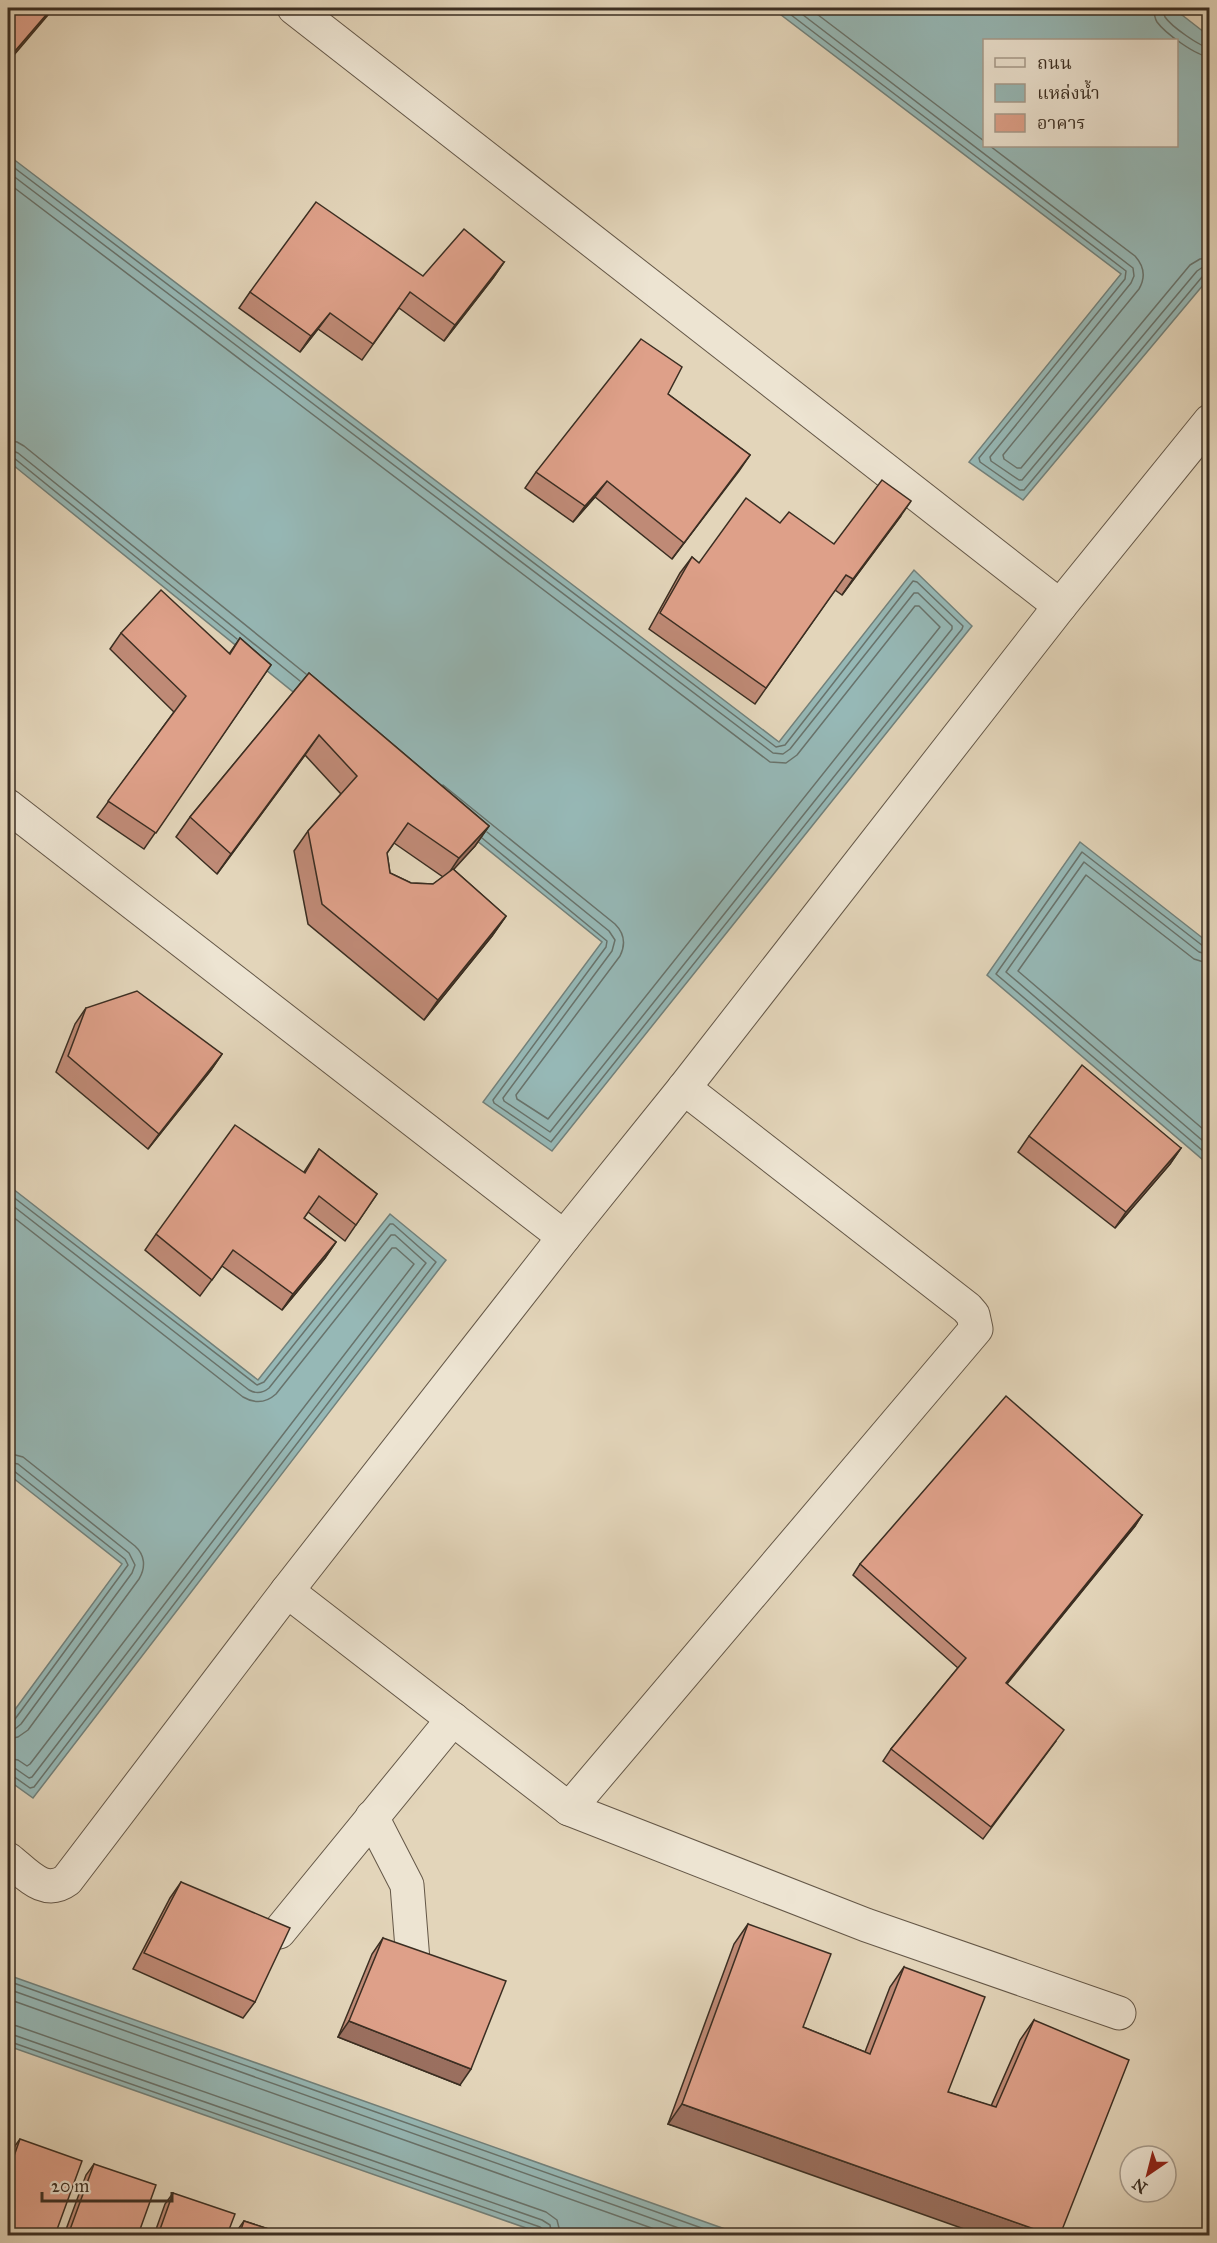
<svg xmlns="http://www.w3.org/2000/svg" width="1217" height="2243" viewBox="0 0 1217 2243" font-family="'IM FELL Great Primer','Noto Serif Thai',serif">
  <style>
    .water { fill: #96b8b6; stroke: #72817b; stroke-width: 1.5; fill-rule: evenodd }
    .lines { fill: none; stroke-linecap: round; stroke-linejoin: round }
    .shore { stroke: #68736c; stroke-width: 1.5 }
    .minor-casing { stroke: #655848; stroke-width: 35 }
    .minor { stroke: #ede4d2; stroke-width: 33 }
    .wall { fill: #bf8a76; stroke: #3b2e22; stroke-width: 1.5; fill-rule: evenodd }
    .shaded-wall { fill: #9b7060; stroke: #3b2e22; stroke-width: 1.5 }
    .building { fill: #dea089; stroke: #3b2e22; stroke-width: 1.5 }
  </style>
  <rect width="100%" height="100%" fill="#e3d5ba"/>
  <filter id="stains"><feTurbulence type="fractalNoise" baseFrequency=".00333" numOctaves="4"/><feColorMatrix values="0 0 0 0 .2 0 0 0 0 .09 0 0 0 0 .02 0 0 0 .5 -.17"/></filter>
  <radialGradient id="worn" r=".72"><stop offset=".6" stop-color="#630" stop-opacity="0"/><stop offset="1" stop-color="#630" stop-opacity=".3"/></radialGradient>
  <g class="water">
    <path d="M772,8h401l36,28v242l-186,222 -54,-38 152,-188zM984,40h192v106h-192z"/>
    <path d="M8,155l771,587 135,-172 58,56 -420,525 -69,-49 119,-160 -594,-481z"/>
    <path d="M1080,842l129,101v222l-222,-190z"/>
    <path d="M8,1185l250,195 132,-166 56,46 -413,538 -25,-18v-61l114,-155 -114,-90z"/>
    <path d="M8,1975l734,260h-196l-538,-189z"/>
  </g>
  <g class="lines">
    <g class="shore">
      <path d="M782,8l344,263 -1,8 -146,179 1,4 40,28h4l178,-213 8,-3"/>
      <path d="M794,8l339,260 1,8 -3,7 -141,174 1,4 28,19h3l175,-209 6,-4h7"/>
      <path d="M809,8l175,133"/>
      <path d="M1154,8c0,5 0,9 3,14 8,11 39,34 53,35"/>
      <path d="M1163,8c0,4 0,5 2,9 6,9 35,30 45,31"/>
      <path d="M990,146l145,110c9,10 11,21 4,33l-136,166 1,4 13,9h4l169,-203 10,-6 10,-1"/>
      <path d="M8,163l768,584 9,-2 128,-164 4,1 46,44 -1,3 -411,513 -57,-39 -1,-3 113,-153 1,-6 -125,-103"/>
      <path d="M8,172l765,581 10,1 7,-5 124,-156h4l34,33v3l-402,503 -46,-31 -1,-3 109,-147 3,-11 -6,-9 -122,-99"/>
      <path d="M8,183l762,579 16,1 11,-8 118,-149h4l21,21 -392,492 -31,-20 -1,-4 104,-139c6,-12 4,-23 -5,-32l-172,-139"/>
      <path d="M8,440l9,2 7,4 282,228"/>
      <path d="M8,449l10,4 282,228"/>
      <path d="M8,457l6,1 223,181"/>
      <path d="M1210,947l-7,-1 -121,-94 -86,122 214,183"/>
      <path d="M1210,955l-11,-3 -115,-90 -78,110 204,175"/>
      <path d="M1210,964l-16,-5 -108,-84 -68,96 192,164"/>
      <path d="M8,1193l249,192 7,-3 126,-158h3l43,38 -402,525 -4,1 -17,-12 -5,-1"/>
      <path d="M8,1202l241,188c7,4 14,3 20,-2l122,-153h4l31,28 -394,514 -3,1 -13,-9 -8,-2"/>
      <path d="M8,1213l235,184c12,7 23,6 33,-3l116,-146h4l18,16 -384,500 -3,2 -9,-6 -10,-2"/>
      <path d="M8,1453l15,4 112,89c10,9 11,21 4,33l-111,151 -10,7 -10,2"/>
      <path d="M8,1462l10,2 111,89 6,12 -3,8 -111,151 -6,5 -7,1"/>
      <path d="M8,1469l6,2 111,88 3,6 -113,154 -7,3"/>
      <path d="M8,1981l716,255"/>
      <path d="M8,1989l693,247"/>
      <path d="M8,1999l666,237"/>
      <path d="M8,2024l9,2 529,186 11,8 4,16"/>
      <path d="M8,2033l534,187 8,5 2,11"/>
      <path d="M8,2041l532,186 4,3 1,6"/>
    </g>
    <defs>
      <g id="minor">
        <path d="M294,8l766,598"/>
        <path d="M8,806l556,431"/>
        <path d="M287,1591l282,218 407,-480 -3,-14 -6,-7 -283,-220"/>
        <path d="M569,1809l297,116 253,88"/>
        <path d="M372,1817l35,68 6,76"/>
        <path d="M8,1859c18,14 36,38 59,21l220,-289 277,-354 120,-149 376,-482 150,-185"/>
        <path d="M279,1932l174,-213"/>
      </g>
    </defs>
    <use href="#minor" class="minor-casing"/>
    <use href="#minor" class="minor"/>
  </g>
  <g class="wall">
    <path d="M504,262l-11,16 -49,63 -45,-33 -37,52 -44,-31 -18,23 -61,-44 11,-16 173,-16z"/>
    <path d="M668,394l82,61 -78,104 -77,-62 -22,25 -48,-34 11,-16z"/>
    <path d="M900,517l-58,78 -7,-5 -80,114 -106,-75 31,-56 12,-16 7,6 81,-40 54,21z"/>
    <path d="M1209,563v13l-5,-4z"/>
    <path d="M121,633l108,21 11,-16 31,27 -127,184 -47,-32 77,-105 -64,-63z"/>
    <path d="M309,673l180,153 -14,20 -22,23 53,47 -14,20 -68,84 -116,-96 -14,-73 14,-20 33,-37 -36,-39 -88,119 -41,-37 14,-20zM394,843l49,34 -10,7 -22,-1 -21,-10 -3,-20z"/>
    <path d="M86,1008l136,46 -11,16 -63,79 -92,-77 19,-48z"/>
    <path d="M1029,1136l152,12 -11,16 -55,64 -97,-76z"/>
    <path d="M319,1149l58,45 -32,47 -37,-29 -4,6 32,24 -11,16 -43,52 -60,-44 -22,30 -55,-46 11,-16 148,-62z"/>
    <path d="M1142,1515l-7,11 -128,158 49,57 -73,98 -100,-78 8,-12 67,-81 -105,-93 7,-11z"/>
    <path d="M181,1882l74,120 -12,16 -110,-49 37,-71z"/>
    <path d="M748,1924l55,103 62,25 25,-65 14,-20 44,125 43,14 29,-66 14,-20 26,215 -392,-111 66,-180z"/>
    <path d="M383,1938l77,147 -122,-48 34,-83z"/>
    <path d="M20,2139l-12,96v-72l4,-13z"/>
    <path d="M94,2164l44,71h-74l22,-60z"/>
    <path d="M173,2193l54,42h-73l11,-31z"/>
    <path d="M244,2221l43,14h-52l1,-3z"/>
  </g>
  <g class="shaded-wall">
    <path d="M52,8h2l-46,54 1,-4z"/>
    <path d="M504,262l-11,16 -49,63 11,-16z"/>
    <path d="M330,313l-12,16 -18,23 11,-16z"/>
    <path d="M750,455l-11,16 -67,88z"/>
    <path d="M607,481l-12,16 -22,25 12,-16z"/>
    <path d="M911,501l-11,16 -58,78 11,-16z"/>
    <path d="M319,735l-14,20 -88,119 14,-20z"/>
    <path d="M489,826l-14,20 -30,33 14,-21z"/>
    <path d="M506,916l-14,20 -68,84 14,-20z"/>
    <path d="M222,1054l-11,16 -63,79 11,-15z"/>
    <path d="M1181,1148l-11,16 -55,64 11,-16z"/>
    <path d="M336,1242l-11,16 -43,52 11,-16z"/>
    <path d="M1142,1515l-7,11 -137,168 8,-11z"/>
    <path d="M349,2021l122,48 -11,16 -122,-48z"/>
    <path d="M682,2104l369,131h-70l-313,-111z"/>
  </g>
  <g class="building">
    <path d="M8,8h44l-43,50 -1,-2z"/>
    <path d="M316,202l107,74 41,-47 40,33 -49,63 -45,-33 -37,52 -43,-31 -19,23 -61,-44z"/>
    <path d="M641,339l41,28 -14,27 82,61 -66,88 -77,-62 -22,25 -49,-34z"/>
    <path d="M882,480l29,21 -58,78 -7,-4 -80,113 -106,-75 32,-56 7,6 47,-65 34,25 9,-11 45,32z"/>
    <path d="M161,590l69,64 10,-16 31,27 -115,168 -48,-32 78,-105 -65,-63z"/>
    <path d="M309,673l180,153 -30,32 -51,-35 -21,30 3,20 21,10 22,1 20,-15 53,47 -68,84 -116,-96 -14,-73 49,-55 -38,-41 -88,119 -41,-37z"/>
    <path d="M137,991l85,63 -63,80 -91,-78 18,-48z"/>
    <path d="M1082,1065l99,83 -55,64 -97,-76z"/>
    <path d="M235,1125l70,48 14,-24 58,45 -21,31 -37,-29 -15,22 32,24 -43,52 -60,-44 -21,30 -56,-46z"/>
    <path d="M1006,1396l136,119 -136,168 58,47 -73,97 -100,-78 75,-91 -106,-94z"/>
    <path d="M181,1882l109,46 -35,74 -111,-49z"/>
    <path d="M748,1924l83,30 -28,73 67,27 34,-87 81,30 -37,95 48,15 38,-87 95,40 -69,175h-9l-369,-131z"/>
    <path d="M383,1938l123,43 -35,88 -122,-48z"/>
    <path d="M20,2139l62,22 -27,74h-47v-62z"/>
    <path d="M94,2164l62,21 -18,50h-70z"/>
    <path d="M173,2193l62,21 -8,21h-69z"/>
    <path d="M244,2221l43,14h-48z"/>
  </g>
  <rect width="1217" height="2243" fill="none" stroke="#e3d5ba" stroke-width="30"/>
  <rect x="9" y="9" width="1199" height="2225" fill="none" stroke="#3b2e22" stroke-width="3"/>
  <rect x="15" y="15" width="1187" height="2213" fill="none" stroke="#3b2e22" stroke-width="1.5"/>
  <rect x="983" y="39" width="195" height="108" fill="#ede4d2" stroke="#a69b8c" stroke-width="1.5"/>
  <rect x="995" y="58" width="30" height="9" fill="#ede4d2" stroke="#a69b8c" stroke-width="1.5"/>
  <text x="1037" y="69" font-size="18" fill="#3b2e22">ถนน</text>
  <rect x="995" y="84" width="30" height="18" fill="#96b8b6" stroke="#a69b8c" stroke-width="1.5"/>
  <text x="1037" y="99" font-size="18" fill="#3b2e22">แหล่งน้ำ</text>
  <rect x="995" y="114" width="30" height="18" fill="#dea089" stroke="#a69b8c" stroke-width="1.5"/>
  <text x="1037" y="129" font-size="18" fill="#3b2e22">อาคาร</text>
  <g transform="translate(1148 2174) rotate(215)"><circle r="28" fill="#ede4d2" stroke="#a69b8c" stroke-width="1.5"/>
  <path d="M0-4.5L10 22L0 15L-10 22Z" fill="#8f2418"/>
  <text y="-9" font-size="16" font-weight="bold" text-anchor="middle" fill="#3b2e22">N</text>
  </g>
  <path d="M42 2192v9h130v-9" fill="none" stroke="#3b2e22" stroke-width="3"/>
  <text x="51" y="2192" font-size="18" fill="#3b2e22" stroke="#ede4d2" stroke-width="4.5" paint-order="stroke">20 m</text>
  <rect width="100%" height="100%" filter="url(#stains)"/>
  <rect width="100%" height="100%" fill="url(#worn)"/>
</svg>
